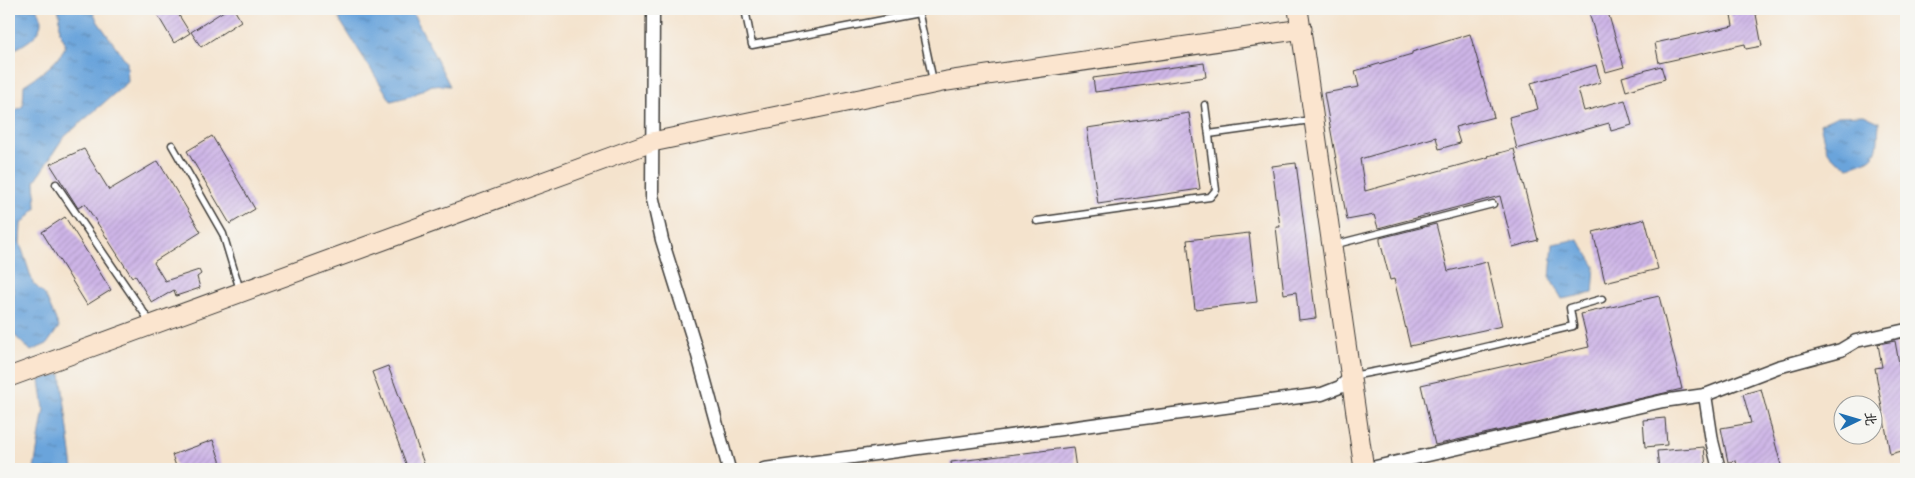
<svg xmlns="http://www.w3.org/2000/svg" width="1915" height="478" viewBox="0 0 1915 478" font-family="'Patrick Hand','LXGW WenKai TC',sans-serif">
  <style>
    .water { fill: url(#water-ripples); stroke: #44607c }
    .building { fill: url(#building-hatch) }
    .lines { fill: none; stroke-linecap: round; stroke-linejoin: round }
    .lane-casing { stroke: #3c3a37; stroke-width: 9 }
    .street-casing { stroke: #3c3a37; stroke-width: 15 }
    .secondary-casing { stroke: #3c3a37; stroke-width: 21 }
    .lane { stroke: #fff; stroke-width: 6 }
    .street { stroke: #fff; stroke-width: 12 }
    .secondary { stroke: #fbe5cf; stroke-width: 19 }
  </style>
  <defs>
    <pattern id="water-ripples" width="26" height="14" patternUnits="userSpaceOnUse" patternTransform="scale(1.25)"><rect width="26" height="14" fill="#6ba4db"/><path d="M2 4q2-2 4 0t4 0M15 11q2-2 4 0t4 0" fill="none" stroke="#5785b1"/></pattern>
    <pattern id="building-hatch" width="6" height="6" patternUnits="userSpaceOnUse" patternTransform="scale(1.25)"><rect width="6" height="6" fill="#ceb5e7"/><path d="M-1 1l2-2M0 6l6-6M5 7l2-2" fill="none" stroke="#b09bc6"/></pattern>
  </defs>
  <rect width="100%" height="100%" fill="#f6f6f2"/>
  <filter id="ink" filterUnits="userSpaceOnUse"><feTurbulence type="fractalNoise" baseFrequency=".02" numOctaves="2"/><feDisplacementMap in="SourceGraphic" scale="10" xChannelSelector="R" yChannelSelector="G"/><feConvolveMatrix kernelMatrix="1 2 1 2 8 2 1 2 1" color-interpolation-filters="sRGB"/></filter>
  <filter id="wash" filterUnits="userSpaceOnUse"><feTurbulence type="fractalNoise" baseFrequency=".0096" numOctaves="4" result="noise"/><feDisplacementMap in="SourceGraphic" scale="20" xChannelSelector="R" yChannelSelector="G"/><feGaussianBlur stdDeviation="1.12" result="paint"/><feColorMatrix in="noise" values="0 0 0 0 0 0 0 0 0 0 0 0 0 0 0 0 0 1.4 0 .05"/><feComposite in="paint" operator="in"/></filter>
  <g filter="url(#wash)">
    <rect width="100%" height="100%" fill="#f4e3cd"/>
    <g class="water">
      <path d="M9,9h28c1,3 4,8 4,11 1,15 -16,24 -26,29l-6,-7z"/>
      <path d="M58,9h34l6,13 29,40 1,20 -65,56 -28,43 1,27 -15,17 -1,18 13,40 12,12 14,32 -12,17 -16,7 -15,-14 -5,-13 3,-33 -5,-11v-166l14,-8 1,-21c11,-7 42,-27 41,-42 -1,-4 -4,-7 -5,-11 -1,-8 1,-15 -2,-23z"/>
      <path d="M350,9h61l39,77 -18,-1 -21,11 -20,5 -52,-82z"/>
      <path d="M1864,115l15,7c-2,31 2,36 -30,45 -24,-12 -23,-18 -29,-43l18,-8z"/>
      <path d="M1578,239l17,27 -2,27 -31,6 -12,-21 3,-34z"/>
      <path d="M61,374l12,95h-39l10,-60 -4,-29z"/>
    </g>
    <g id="blocks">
      <g class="building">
        <path d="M154,9h21l15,24 -16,10z"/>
        <path d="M227,9h7l7,12 -40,26 -10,-15z"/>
        <path d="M1588,9h19l17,58 -18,5z"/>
        <path d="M1730,9h25l7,37 -16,3 -1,-5 -86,19 -4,-20 78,-17z"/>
        <path d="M1470,34l24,83 -39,10 5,16 -21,6 -3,-12 -76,22 5,32 124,-34 -1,-1 26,-7 24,91 -25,7 -13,-51 -122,32 -4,-13 -27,5 -23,-127 35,-6 -4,-16 57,-17v-2z"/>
        <path d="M1204,63l2,14 -111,15 -2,-14z"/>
        <path d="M1596,65l5,17 -23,7 6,22 41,-11 7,25 -21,6 -2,-8 -92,26 -8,-32 29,-8 -7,-26z"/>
        <path d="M1661,66l4,13 -39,12 -4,-14z"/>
        <path d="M1189,113l11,76 -102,15 -11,-76z"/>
        <path d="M212,136l43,73 -25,15 -43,-73z"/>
        <path d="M84,149l25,41 49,-29 43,71 -46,29 -1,2 11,18 34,-11 2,4 -4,3 3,11 -24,8 -2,-6 -22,13 -17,-28 -3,2 -47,-73 -7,4 -28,-44z"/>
        <path d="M1296,163l20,155 -17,2 -3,-28 -12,2 -8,-67h4l-8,-61z"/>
        <path d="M65,217l46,73 -24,15 -45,-73z"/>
        <path d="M1645,219l13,50 -53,13 -12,-50z"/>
        <path d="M1436,224l12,47 39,-9 15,64 -92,20 -16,-67 -4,1 -10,-39v-3z"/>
        <path d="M1249,233l8,69 -62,7 -8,-69z"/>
        <path d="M1659,296l23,93 -247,56 -14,-60 168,-38 -8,-33z"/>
        <path d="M1895,341l9,50h-1l3,22v37l-16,4 -15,-86 7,-1 -4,-23z"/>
        <path d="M388,366l38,103h-18l-36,-97z"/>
        <path d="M1761,389l21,80h-44l-2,-8 -8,1 -7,-34 30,-5 -8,-29z"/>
        <path d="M1665,418l2,27 -22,2 -2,-27z"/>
        <path d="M213,440l10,29h-46l-5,-14z"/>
        <path d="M1073,447l3,22h-124l-1,-7z"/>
        <path d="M1704,447l2,21 -47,1 -2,-18z"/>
      </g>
    </g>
  </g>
  <g filter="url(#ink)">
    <use href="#blocks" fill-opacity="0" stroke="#3c3a37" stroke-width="1"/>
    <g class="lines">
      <defs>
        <g id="lane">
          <path d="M745,9l7,36 167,-32"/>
          <path d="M918,10l15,71"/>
          <path d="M1209,134l102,-14"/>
          <path d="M172,145l51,89 17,56"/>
          <path d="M56,184l95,139"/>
          <path d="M1037,221l173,-24 6,-7 -11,-85"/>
          <path d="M1333,245l160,-41"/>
          <path d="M1352,376l58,-11 163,-39 -3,-18 32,-9"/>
        </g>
        <g id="street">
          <path d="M653,9l-1,186 10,45 35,112 32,117"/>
          <path d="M1705,395l7,46 7,28"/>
          <path d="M764,469l558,-75 18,-7 11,-10"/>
          <path d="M1367,469l296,-68 42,-6 73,-28 63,-17 15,-9 50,-11"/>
        </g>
        <g id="secondary">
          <path d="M1298,9l66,460"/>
          <path d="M9,377l643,-235 295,-61 355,-52"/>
        </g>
      </defs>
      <use href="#lane" class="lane-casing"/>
      <use href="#street" class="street-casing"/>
      <use href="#secondary" class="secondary-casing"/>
      <use href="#lane" class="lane"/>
      <use href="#street" class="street"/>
      <use href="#secondary" class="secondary"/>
    </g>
  </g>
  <rect width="1915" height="478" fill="none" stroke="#f6f6f2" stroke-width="30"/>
  <g transform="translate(1858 420) rotate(85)"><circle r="24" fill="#f6f6f2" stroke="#9f9f9c"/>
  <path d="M0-4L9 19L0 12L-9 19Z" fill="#1f6fb2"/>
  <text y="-8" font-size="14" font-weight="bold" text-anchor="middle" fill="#1c1c1c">北</text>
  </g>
</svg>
